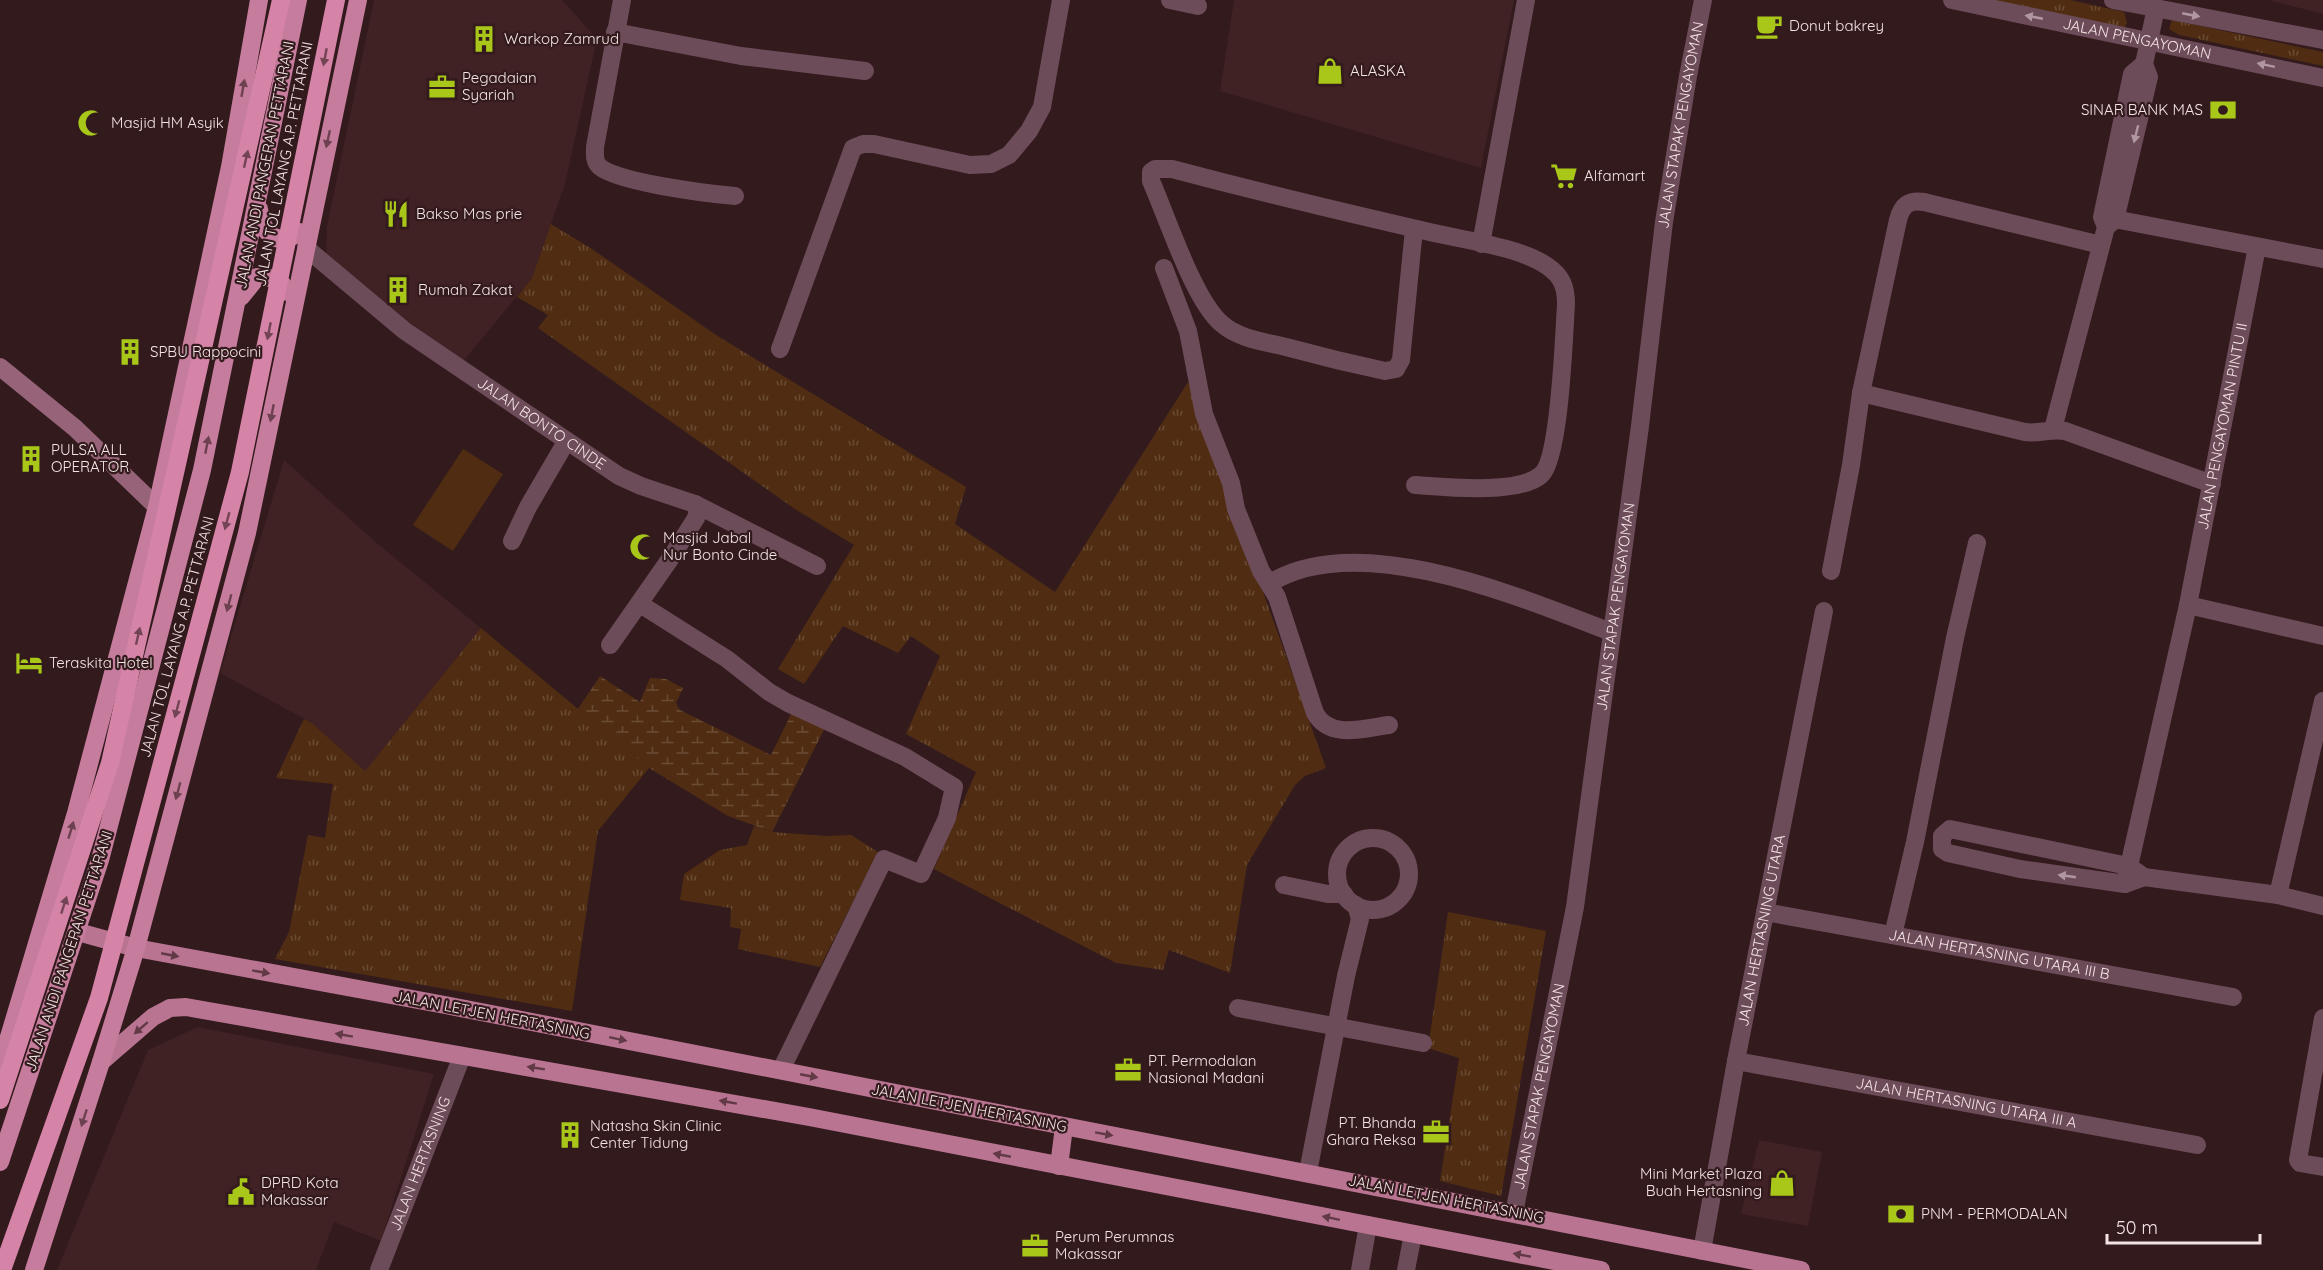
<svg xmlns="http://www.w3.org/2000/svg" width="2323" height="1270" viewBox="0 0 2323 1270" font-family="Quicksand,sans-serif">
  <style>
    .built { fill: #402124 }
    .grass { fill: url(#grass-tufts) }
    .wetland { fill: url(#wetland-marsh) }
    .pitch { fill: #502d12 }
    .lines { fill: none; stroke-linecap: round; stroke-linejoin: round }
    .minor { stroke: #6d4c5a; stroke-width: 18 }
    .tertiary { stroke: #6d4c5a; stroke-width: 18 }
    .secondary { stroke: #976379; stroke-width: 18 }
    .primary { stroke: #b87491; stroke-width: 18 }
    .trunk { stroke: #c67c9c; stroke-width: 18 }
    .motorway { stroke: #d584a7; stroke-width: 18 }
    .motorway-bridge { stroke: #d584a7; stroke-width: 18 }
    .oneway { fill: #b198a0 }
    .oneway2 { fill: #734454 }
    .oneway3 { fill: #6d4150 }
    .oneway4 { fill: #613a46 }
    .labels { text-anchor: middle; stroke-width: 4.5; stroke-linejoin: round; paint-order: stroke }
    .poi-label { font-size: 15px; fill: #f5e4e5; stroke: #321a1d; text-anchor: start }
    .street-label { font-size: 15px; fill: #f5e4e5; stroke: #321a1d }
  </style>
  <defs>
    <pattern id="grass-tufts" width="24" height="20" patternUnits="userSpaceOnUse" patternTransform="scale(1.5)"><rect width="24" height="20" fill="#502d12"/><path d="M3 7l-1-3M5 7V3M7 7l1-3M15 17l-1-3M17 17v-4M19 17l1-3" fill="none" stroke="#6a4b34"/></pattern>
    <pattern id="wetland-marsh" width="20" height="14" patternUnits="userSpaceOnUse" patternTransform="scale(1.5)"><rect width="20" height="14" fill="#502d12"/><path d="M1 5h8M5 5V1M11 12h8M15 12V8" fill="none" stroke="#6a4b34"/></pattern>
  </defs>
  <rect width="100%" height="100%" fill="#321a1d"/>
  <g class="built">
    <path d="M374,0h188l35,39 -32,145 -33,94 -71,86 -135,-109 1,-29z"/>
    <path d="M1234,0h280l-33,168 -261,-77z"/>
    <path d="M2268,0h55v14z"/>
    <path d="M284,460l94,84 103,84 -116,143 -53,-48 -92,-50z"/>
    <path d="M198,1027l236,47 -53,167 -47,-19 -18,48h-259l91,-220z"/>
    <path d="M1759,1140l63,12 -14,74 -67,-12z"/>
  </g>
  <g class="grass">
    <path d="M1991,0h79l54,12 3,11 -3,5z"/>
    <path d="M2172,20l151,32v14l-144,-31 -10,-6z"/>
    <path d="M551,224l41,25 124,86 250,152 -11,37 100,68 133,-210 138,386 -21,8 -10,9 -48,80 -17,108 -61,-23 -6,20 -47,-7 -182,-94 42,-97 -70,-38 34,-78 -29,-20 -13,17 -55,-27 -39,58 -26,-15 76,-124 -59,-36 -257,-181 10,-13 -31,-18 15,-19z"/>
    <path d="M481,628l168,140 -51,63 -26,180 -297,-52 14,-27 19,-97 17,3 8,-54 -57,-6 28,-59 8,4 53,48z"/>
    <path d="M754,826l18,6 53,4 26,-1 27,17 -58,115 -82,-18 3,-20 -11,-2 1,-19 -51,-8 4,-26 36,-24 27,-5z"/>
    <path d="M1448,912l98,19 -45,265 -61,-15 19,-123 -31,-10z"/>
  </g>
  <path class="wetland" d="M600,676l40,26 10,-24 16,1 17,9 -7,15 4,7 91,45 24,-49 34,14 -57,112 -44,-16 -79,-48 -71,-59z"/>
  <path class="pitch" d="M463,449l40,25 -50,77 -40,-26z"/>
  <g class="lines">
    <g class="minor">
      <path d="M622,0l-27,147c0,7 -1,13 3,18 13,17 113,29 137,31"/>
      <path d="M1170,0l28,6"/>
      <path d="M615,32l126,24 124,15"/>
      <path d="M2104,217l219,42"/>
      <path d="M2106,227l9,-7 34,-143 -5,-13 12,-56"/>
      <path d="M1414,229l-13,131 -5,9 -11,2c-33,-7 -66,-15 -99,-24 -20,-5 -47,-8 -64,-23 -28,-23 -55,-107 -71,-143v-9l4,-3h17c87,23 174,44 262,64 31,7 88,15 113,33 15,10 19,21 19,38 -2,30 -6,155 -25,171 -23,20 -96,12 -126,10"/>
      <path d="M1481,244l45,-244"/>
      <path id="s1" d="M306,248l99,83 214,145 22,10 54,18 122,62"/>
      <path d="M1164,268l24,63 16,83 27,69 5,26 25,62 16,26 38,116c15,27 49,15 74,12"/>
      <path d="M780,349l73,-201 10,-4h11l96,21 21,-1 18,-9 20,-24 13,-24 19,-107"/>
      <path d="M1861,393l164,39c13,2 24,-3 40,-1l147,53"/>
      <path d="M2053,429l53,-202 -4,-10 30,-143 12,-10"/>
      <path d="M512,541l16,-34 38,-65"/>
      <path d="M1831,571l20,-106 10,-72 37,-173c4,-15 10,-20 26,-18l177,43"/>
      <path d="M1270,583c89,-55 252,15 341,49"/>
      <path d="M640,604l87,55 42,33 19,11 117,54 49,30 -7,31 -26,56 -37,-15 -103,211"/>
      <path d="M2188,605l135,31"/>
      <path d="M610,645l60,-86 26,-41 2,-9 -3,-5"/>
      <circle cx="1373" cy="874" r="36"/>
      <path d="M2144,877l-19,7 -105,-15 -72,-16 -6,-4v-13l8,-7 178,37 16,11 134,18 45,11"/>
      <path id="s2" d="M2125,884l63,-279 69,-358"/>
      <path d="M1284,885l44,9h16"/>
      <path d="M2278,895l45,-194"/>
      <path id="s3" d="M1765,912l468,85"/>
      <path d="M1893,935l22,-93 40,-204 22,-95"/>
      <path d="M1238,1008l185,35"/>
      <path d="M2323,1018l-25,142 2,3 23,4"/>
      <path id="s4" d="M1736,1061l461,84"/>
      <path d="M1308,1172l38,-196 14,-57 -4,-14"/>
      <path id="s5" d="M1514,1213l61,-306 65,-481 24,-204 24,-146 15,-76"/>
      <path id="s6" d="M1702,1251l34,-190 88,-450"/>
      <path id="s7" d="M379,1270l83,-214"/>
    </g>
    <g class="tertiary">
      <path id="s8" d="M1952,0l371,78"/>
      <path d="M2113,0l210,40"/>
      <path d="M1360,1270l8,-45"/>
      <path d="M1406,1270l7,-36"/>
    </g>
    <path class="secondary" d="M0,367l75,61 82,79"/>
    <g class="primary">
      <path d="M78,932l58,16 309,57 1356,265"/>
      <path d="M101,1062l52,-45 17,-9 16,-1 623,110 792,153"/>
      <path d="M1059,1166l5,-39"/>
    </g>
    <g class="trunk">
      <path d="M259,209c3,25 18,39 41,23"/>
      <path d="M241,297l16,-20c14,0 24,1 30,15"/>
      <path d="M0,1067l76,-254 81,-306 73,-340 29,-167"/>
      <path d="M0,1162l100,-302 102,-390 96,-470"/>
      <path d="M34,1270l67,-208 35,-114 111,-415 111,-533"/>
    </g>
    <path class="motorway" d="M0,1100l110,-337 171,-763"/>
    <path class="motorway-bridge" d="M2,1270l97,-272 141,-526 96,-472"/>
  </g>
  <defs><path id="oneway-solid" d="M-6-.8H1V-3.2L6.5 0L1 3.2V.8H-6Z" transform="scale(1.5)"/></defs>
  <g class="oneway">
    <use href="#oneway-solid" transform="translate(2191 15) rotate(11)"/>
    <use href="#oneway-solid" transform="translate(2034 17) rotate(-169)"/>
    <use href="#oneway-solid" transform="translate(2266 65) rotate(-168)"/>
    <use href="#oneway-solid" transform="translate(2136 134) rotate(104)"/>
    <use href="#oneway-solid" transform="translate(2067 876) rotate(-172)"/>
  </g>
  <g class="oneway2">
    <use href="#oneway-solid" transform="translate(325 57) rotate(101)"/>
    <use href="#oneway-solid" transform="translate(246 159) rotate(-77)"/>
    <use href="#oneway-solid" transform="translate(269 331) rotate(101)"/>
    <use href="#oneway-solid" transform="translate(227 521) rotate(105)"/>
    <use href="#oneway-solid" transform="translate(138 636) rotate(-77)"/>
    <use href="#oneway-solid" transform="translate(177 709) rotate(105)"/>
    <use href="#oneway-solid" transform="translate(64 905) rotate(-72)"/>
  </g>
  <g class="oneway3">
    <use href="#oneway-solid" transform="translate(243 88) rotate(-80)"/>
    <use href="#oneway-solid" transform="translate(328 139) rotate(102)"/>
    <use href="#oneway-solid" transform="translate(272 413) rotate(101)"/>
    <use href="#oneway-solid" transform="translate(207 445) rotate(-79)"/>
    <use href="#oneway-solid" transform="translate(229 603) rotate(105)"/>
    <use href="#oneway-solid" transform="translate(178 791) rotate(105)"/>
    <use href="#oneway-solid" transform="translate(71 830) rotate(-73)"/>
    <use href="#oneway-solid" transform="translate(84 1118) rotate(108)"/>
  </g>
  <g class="oneway4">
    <use href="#oneway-solid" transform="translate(170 955) rotate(11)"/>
    <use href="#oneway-solid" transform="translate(261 972) rotate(10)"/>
    <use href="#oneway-solid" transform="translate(141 1028) rotate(139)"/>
    <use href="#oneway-solid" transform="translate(344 1035) rotate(-170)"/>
    <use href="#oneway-solid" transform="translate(618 1039) rotate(12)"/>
    <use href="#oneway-solid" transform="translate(536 1068) rotate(-171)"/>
    <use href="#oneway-solid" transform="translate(809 1076) rotate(11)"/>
    <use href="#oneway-solid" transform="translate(728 1102) rotate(-170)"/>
    <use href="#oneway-solid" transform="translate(1104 1134) rotate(10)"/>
    <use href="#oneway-solid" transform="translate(1002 1155) rotate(-169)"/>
    <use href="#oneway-solid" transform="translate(1331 1218) rotate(-168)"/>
    <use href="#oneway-solid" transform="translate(1522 1255) rotate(-169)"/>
  </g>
  <defs>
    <symbol id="cafe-bare" viewBox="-9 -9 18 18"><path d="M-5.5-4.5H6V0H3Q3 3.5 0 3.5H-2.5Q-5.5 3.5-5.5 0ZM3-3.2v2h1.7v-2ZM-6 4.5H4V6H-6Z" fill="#a9c719" stroke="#321a1d" stroke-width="2.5" paint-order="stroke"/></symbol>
    <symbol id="building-bare" viewBox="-9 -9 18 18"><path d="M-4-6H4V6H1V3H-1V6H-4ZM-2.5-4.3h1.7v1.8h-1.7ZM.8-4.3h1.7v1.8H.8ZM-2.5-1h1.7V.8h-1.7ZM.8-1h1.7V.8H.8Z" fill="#a9c719" stroke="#321a1d" stroke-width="2.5" paint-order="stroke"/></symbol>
    <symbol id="shop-bare" viewBox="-9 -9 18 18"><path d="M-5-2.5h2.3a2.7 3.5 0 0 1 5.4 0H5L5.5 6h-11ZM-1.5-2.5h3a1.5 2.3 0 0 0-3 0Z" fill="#a9c719" stroke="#321a1d" stroke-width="2.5" paint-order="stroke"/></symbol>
    <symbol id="office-bare" viewBox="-9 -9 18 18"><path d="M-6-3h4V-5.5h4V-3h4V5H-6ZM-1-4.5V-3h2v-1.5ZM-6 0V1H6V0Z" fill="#a9c719" stroke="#321a1d" stroke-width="2.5" paint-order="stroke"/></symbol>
    <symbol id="bank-bare" viewBox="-9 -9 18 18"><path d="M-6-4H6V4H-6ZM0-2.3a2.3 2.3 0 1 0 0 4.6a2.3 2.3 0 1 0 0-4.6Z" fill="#a9c719" stroke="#321a1d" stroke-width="2.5" paint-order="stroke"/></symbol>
    <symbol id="mosque-bare" viewBox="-9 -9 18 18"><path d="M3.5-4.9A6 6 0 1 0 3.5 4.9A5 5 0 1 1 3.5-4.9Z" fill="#a9c719" stroke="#321a1d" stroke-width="2.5" paint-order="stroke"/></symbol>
    <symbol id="supermarket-bare" viewBox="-9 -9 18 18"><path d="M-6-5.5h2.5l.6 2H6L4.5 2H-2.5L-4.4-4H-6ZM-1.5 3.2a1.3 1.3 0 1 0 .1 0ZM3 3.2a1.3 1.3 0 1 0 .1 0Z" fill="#a9c719" stroke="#321a1d" stroke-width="2.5" paint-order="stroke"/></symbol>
    <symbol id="restaurant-bare" viewBox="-9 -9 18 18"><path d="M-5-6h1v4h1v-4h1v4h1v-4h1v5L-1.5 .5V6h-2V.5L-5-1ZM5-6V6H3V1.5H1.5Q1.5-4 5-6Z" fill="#a9c719" stroke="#321a1d" stroke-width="2.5" paint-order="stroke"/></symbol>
    <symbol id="hotel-bare" viewBox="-9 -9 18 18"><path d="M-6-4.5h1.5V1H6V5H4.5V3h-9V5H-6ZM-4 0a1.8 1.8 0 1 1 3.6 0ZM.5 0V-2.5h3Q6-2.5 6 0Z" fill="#a9c719" stroke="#321a1d" stroke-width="2.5" paint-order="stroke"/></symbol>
    <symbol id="civic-bare" viewBox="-9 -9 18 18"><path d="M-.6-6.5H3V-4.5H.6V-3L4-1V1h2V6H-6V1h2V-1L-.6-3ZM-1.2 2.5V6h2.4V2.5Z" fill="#a9c719" stroke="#321a1d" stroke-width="2.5" paint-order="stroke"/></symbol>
  </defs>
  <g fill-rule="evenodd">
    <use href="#cafe-bare" x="1750" y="7" width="38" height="38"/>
    <use href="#building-bare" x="465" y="20" width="38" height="38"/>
    <use href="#shop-bare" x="1311" y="52" width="38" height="38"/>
    <use href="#office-bare" x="423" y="68" width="38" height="38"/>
    <use href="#bank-bare" x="2204" y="91" width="38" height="38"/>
    <use href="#mosque-bare" x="72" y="104" width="38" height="38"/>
    <use href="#supermarket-bare" x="1545" y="157" width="38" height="38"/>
    <use href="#restaurant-bare" x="377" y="195" width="38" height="38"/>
    <use href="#building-bare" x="379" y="271" width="38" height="38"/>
    <use href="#building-bare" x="111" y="333" width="38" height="38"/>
    <use href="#building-bare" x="12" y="440" width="38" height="38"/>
    <use href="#mosque-bare" x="624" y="528" width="38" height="38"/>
    <use href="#hotel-bare" x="10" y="644" width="38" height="38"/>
    <use href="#office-bare" x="1109" y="1051" width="38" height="38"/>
    <use href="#office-bare" x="1417" y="1113" width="38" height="38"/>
    <use href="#building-bare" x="551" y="1116" width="38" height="38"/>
    <use href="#shop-bare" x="1763" y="1164" width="38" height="38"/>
    <use href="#civic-bare" x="222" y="1173" width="38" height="38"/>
    <use href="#bank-bare" x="1882" y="1195" width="38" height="38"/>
    <use href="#office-bare" x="1016" y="1227" width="38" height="38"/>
  </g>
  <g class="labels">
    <g class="poi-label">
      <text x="1789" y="31">Donut bakrey</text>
      <text x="504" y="44">Warkop Zamrud</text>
      <text x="1350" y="76">ALASKA</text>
      <text x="462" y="83">Pegadaian<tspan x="462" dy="17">Syariah</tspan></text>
      <text x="2203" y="115" text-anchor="end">SINAR BANK MAS</text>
      <text x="111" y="128">Masjid HM Asyik</text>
      <text x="1584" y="181">Alfamart</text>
      <text x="416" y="219">Bakso Mas prie</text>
      <text x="418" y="295">Rumah Zakat</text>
      <text x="150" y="357">SPBU Rappocini</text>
      <text x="51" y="455">PULSA ALL<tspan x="51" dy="17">OPERATOR</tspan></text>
      <text x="663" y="543">Masjid Jabal<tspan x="663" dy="17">Nur Bonto Cinde</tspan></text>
      <text x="49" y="668">Teraskita Hotel</text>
      <text x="1148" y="1066">PT. Permodalan<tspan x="1148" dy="17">Nasional Madani</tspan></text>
      <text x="1416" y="1128" text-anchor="end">PT. Bhanda<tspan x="1416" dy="17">Ghara Reksa</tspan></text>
      <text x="590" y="1131">Natasha Skin Clinic<tspan x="590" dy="17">Center Tidung</tspan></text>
      <text x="1762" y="1179" text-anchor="end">Mini Market Plaza<tspan x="1762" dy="17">Buah Hertasning</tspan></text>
      <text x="261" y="1188">DPRD Kota<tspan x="261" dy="17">Makassar</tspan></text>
      <text x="1921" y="1219">PNM - PERMODALAN</text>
      <text x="1055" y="1242">Perum Perumnas<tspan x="1055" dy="17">Makassar</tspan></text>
    </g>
    <g class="street-label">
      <text dy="5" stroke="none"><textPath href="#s8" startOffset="189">JALAN PENGAYOMAN</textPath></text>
      <text dy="5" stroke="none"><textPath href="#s5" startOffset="1101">JALAN STAPAK PENGAYOMAN</textPath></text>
      <text transform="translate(284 164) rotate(-79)" y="5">JALAN TOL LAYANG A.P. PETTARANI</text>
      <text transform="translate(265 165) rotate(-79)" y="5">JALAN ANDI PANGERAN PETTARANI</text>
      <text dy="5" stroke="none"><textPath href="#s1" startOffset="294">JALAN BONTO CINDE</textPath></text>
      <text dy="5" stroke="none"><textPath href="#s2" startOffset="468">JALAN PENGAYOMAN PINTU II</textPath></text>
      <text dy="5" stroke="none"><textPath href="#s5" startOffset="615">JALAN STAPAK PENGAYOMAN</textPath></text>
      <text transform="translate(177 637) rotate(-75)" y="5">JALAN TOL LAYANG A.P. PETTARANI</text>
      <text dy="5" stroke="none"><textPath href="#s6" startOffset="326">JALAN HERTASNING UTARA</textPath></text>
      <text transform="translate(69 951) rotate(-72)" y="5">JALAN ANDI PANGERAN PETTARANI</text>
      <text dy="5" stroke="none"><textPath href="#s3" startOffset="238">JALAN HERTASNING UTARA III B</textPath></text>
      <text transform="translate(492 1015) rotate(11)" y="5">JALAN LETJEN HERTASNING</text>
      <text dy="5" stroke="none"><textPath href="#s5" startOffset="129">JALAN STAPAK PENGAYOMAN</textPath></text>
      <text dy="5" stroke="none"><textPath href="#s4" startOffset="234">JALAN HERTASNING UTARA III A</textPath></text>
      <text transform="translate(969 1108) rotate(11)" y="5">JALAN LETJEN HERTASNING</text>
      <text dy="5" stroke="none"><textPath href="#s7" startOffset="114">JALAN HERTASNING</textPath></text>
      <text transform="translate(1446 1199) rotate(11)" y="5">JALAN LETJEN HERTASNING</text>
    </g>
  </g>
  <path d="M2107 1234v9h153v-9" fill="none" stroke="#f5e4e5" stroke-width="3"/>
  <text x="2116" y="1234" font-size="18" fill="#f5e4e5" stroke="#321a1d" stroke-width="4.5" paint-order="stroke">50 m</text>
</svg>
